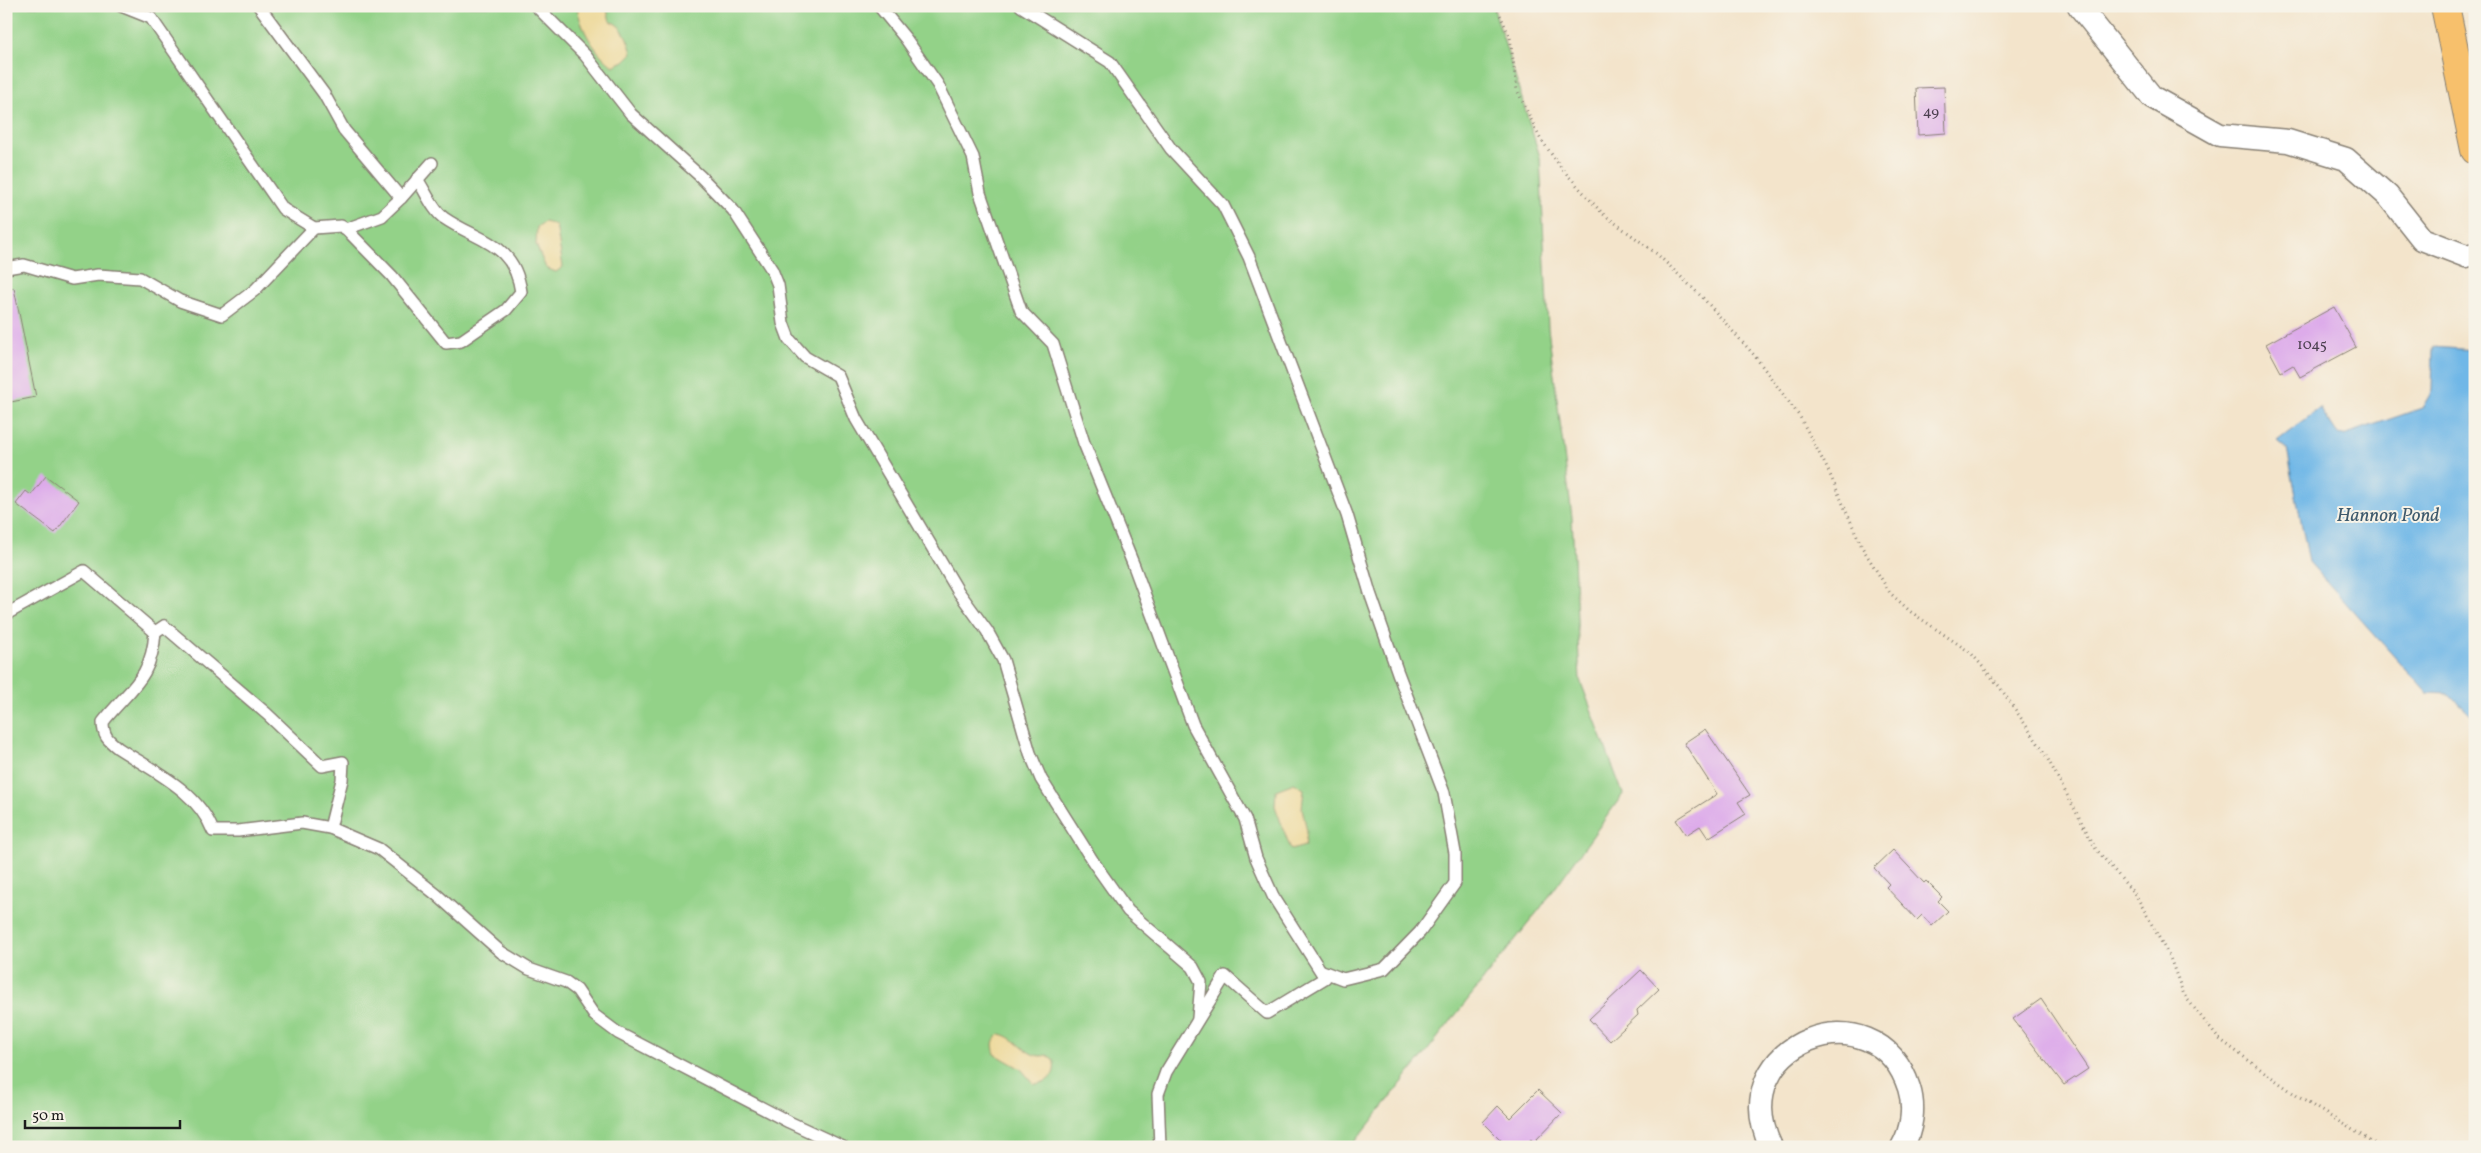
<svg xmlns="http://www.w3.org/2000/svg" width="2481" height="1153" viewBox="0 0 2481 1153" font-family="Vollkorn,serif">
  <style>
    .green { fill: #93d288; stroke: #587752 }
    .sand { fill: #eeda9e; stroke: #857b5d }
    .water { fill: #70b7e7; stroke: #466a82 }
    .building { fill: #ddabea }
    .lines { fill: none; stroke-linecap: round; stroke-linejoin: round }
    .lane-casing { stroke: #888074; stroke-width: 14 }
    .street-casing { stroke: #888074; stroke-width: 25 }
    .primary-casing { stroke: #888074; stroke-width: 30 }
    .path { stroke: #888074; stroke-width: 3; stroke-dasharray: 1 4; stroke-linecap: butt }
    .lane { stroke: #fff; stroke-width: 11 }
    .street { stroke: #fff; stroke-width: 22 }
    .primary { stroke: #f7c06c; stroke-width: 28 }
    .labels { text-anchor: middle; stroke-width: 4; stroke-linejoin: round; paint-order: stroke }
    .number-label { font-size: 15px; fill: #4c4050 }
    .water-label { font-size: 19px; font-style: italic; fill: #3e5a6d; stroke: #f7f3e8 }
  </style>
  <rect width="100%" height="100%" fill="#f7f3e8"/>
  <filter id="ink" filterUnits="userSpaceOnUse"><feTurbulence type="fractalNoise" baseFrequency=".02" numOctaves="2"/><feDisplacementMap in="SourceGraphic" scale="10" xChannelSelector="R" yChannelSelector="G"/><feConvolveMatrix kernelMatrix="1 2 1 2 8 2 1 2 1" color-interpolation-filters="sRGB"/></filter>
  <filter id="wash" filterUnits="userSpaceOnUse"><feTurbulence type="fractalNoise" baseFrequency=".0096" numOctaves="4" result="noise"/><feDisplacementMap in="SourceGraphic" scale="20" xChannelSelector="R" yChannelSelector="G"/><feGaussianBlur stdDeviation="1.12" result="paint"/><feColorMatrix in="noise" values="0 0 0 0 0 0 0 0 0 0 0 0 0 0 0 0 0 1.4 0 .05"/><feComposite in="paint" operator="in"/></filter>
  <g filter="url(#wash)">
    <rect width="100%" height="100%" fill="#f3e4cb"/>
    <path class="green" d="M6,6h1487l47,151 8,171 24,189 8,163 43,114 -81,112 -191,241h-1345z"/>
    <g class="sand">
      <path d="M577,6h29l4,15c14,5 18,19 22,32l-8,8 -11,5c-18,-13 -33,-38 -36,-60z"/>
      <path d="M544,222l12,3 7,42 -7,5 -10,-4 -10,-23 1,-18z"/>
      <path d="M1294,783l10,6 -2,19 5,23 -2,15 -14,4 -16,-44 1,-16z"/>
      <path d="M1000,1034c19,3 27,27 47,21l6,4c5,15 -4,24 -19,25l-13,-15 -26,-15c-3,-10 -3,-14 5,-20z"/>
    </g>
    <path class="water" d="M2433,347l42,3v368l-25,-24 -23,-1 -118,-131 -22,-113 -10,-8 43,-33 17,26 7,1 78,-27 10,-17z"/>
    <g id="blocks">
      <g class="building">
        <path d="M1944,87l2,46 -28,2 -2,-47z"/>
        <path d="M14,288l22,109 -30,6v-114z"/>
        <path d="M2334,307l22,40 -56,30 -7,-12 -12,7 -15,-28z"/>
        <path d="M46,476l33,25 -24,32 -39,-29 10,-13 5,4z"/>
        <path d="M1705,729l45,66 -12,7 8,12 -38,24 -8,-12 -14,9 -10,-15 41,-26 -33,-51z"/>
        <path d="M1893,850l31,33 2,-2 16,16 -4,4 10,10 -16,15 -10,-11 -5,5 -31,-33 3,-3 -15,-16z"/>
        <path d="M1641,970l18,19 -22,21 1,5 -28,26 -21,-22z"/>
        <path d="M2041,999l47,70 -24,16 -51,-66z"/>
        <path d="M1538,1090l24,23 -28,29 -3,-3 -7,8h-16l-25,-25 15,-16 12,12z"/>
      </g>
    </g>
  </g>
  <g filter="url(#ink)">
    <use href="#blocks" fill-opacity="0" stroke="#888074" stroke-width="1"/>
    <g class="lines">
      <defs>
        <g id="lane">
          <path d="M121,6l30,12 132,191 31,19 27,-2 5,3 46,47 54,67 15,-2 45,-31 15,-18c-7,-50 -42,-50 -77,-74 -11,-7 -19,-28 -27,-39"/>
          <path d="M259,6l65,88 20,36 57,68 31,-35"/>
          <path d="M536,6l49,49 46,59 69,62 33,34 39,60 6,15 5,38 6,16 16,18 33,19 18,43 102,172 29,40 16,29 27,93 11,26 53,84 34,48 65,56 8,15 -3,36"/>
          <path d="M879,6l27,33 32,46 35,72 7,36 41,118 32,33 31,99 50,123 59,159 52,94 11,39 17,38 52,82 -58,35 -42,-37 -59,96 -8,22 2,53"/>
          <path d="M1021,6l89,56 61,87 52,56 26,52 98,258 23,78 28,80 46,120 11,60v30l-35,49 -36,37 -41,10 -21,-8"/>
          <path d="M346,229l36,-13 19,-18"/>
          <path d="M6,268l18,-3 48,14 26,-4 42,3 40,23 42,14 33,-25 59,-62"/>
          <path d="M10,612l74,-41 71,61c-3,47 -25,56 -52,90 0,14 5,18 15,26 35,23 79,42 95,83h25l64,-8 28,5 49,21 58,46 64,57 28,17 37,13 11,8 17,25 24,18 171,89 54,25"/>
          <path d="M155,632l9,-6 103,88 55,52 21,-4 -1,18 -12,48"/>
        </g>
        <g id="street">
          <path d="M2079,6l73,91 68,38 68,6 58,18 42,37 34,43 44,17 9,-2"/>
          <path d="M1771,1147c-50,-104 105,-162 138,-59 6,19 3,42 -7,59"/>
        </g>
        <path id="primary" d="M2445,6l30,144"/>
      </defs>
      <use href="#lane" class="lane-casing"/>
      <use href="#street" class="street-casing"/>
      <use href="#primary" class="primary-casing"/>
      <path class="path" d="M1496,6l14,31 7,53 23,48 22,31 41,45 54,40 46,44 51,57 46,62 28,53 34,77 28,46 21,19 60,41 28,33 45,66 52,97 41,48 33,61 14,37 34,43 82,60 81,49"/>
      <use href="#lane" class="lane"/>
      <use href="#street" class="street"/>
      <use href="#primary" class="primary"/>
    </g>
  </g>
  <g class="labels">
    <g class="number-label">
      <text x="1931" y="116">49</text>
      <text x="2312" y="349">1045</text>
    </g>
    <g class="water-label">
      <text x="2388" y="521">Hannon Pond</text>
    </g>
  </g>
  <rect width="2481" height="1153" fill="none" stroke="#f7f3e8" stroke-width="25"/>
  <path d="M25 1120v8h155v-8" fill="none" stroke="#1c1c1c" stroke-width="2.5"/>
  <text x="32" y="1120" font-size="15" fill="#1c1c1c" stroke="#f7f3e8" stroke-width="4" paint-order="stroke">50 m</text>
</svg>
